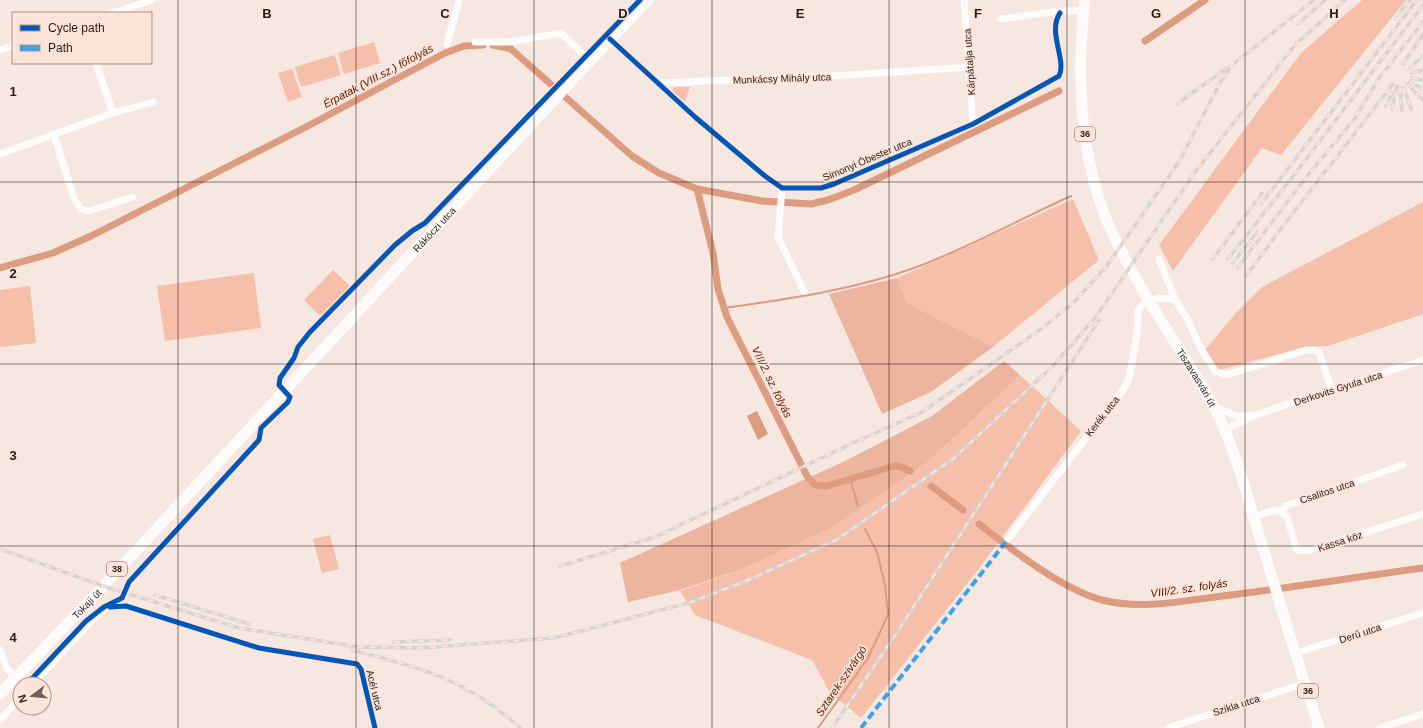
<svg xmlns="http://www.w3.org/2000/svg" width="1423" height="728" viewBox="0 0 1423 728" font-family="Arial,sans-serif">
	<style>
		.green { fill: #f6bfaa }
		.forest { fill: #edb49e }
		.water { fill: #dd9b80 }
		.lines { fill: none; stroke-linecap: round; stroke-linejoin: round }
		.stream { stroke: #dd9b80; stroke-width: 2 }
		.canal { stroke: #dd9b80; stroke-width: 7 }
		.minor { stroke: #fefbfa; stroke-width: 7 }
		.primary { stroke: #fefbfa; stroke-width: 11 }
		.rail-casing { stroke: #d7d3d1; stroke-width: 3.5 }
		.rail { stroke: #fee3d9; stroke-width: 2; stroke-dasharray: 6; stroke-linecap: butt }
		.quiet { stroke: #3ea2ea; stroke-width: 4; stroke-dasharray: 8 4; stroke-linecap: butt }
		.cycleway-casing { stroke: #fee3d9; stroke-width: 8 }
		.cycleway { stroke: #0057b8; stroke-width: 5 }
		.grid { fill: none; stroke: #241b17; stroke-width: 1; stroke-opacity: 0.55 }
		.labels { text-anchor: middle; stroke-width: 3.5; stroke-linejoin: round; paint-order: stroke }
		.shield { fill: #fee3d9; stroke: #655751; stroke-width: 1 }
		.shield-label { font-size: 9px; font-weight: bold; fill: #241b17 }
		.street-label { font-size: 10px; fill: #241b17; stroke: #fee3d9 }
		.water-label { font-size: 11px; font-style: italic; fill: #541c02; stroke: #fee3d9 }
		.grid-label { font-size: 13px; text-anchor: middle; font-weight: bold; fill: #241b17; stroke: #fee3d9; stroke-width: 3.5; stroke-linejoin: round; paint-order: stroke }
	</style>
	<rect width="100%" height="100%" fill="#f6e7e1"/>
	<!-- green -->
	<path class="green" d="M 1362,0 L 1406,0 L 1281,155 L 1262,148 L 1173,271 L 1159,245 L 1301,53 Z
		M 374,42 L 380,63 L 344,74 L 338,53 Z
		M 335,55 L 341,75 L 301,87 L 295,67 Z
		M 292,69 L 302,97 L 288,102 L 278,73 Z
		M 676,87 L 690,87 L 684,104 L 672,90 Z
		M 1073,199 L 1099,260 L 993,347 L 907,303 L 897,278 Z
		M 1423,202 L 1423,314 L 1328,346 L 1306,347 L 1219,370 L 1205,350 L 1236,313 L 1262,287 Z
		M 333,270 L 350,286 L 320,316 L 304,300 Z
		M 254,273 L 261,328 L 165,341 L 157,286 Z
		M 30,286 L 36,343 L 0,347 L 0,290 Z
		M 1020,375 L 1081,431 L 977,571 L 861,718 L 830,693 L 812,660 L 695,615 L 680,591 L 747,567 L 833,527 L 929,461 Z
		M 330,535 L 339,569 L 322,573 L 313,539 Z"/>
	<!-- forest -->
	<path class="forest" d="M 897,278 L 907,303 L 993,347 L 931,392 L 882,414 L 829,294 Z
		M 1004,361 L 1020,375 L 929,461 L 833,527 L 747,567 L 680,590 L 628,602 L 620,563 L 843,462 L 932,416 Z"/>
	<!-- water -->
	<path class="water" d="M 757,411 L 768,434 L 758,440 L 747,416 Z"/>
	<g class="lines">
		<!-- stream -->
		<path class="stream" d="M 724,308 C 788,299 853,290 914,268 C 966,249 1020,219 1071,196
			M 850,479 L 858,506
			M 818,728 L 868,658 L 888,615 L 885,585 L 877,552 L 865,529"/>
		<!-- canal -->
		<path class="canal" d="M 1145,41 L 1205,0
			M 493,45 L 511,49 L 632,156 L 659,173 L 697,189 L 762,201 L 811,204 L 828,200 L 854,190 L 1059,91
			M 697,189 L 713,253 L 718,289 L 727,317 L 807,476 L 815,485 L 827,486 L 894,466 L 899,466 L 910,471
			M 0,268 L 53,253 L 91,236 L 304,128 L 445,53 L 464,46 L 483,45
			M 931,486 L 963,510
			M 979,524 C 1012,550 1062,589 1102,600 C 1142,610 1182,601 1222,596 C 1289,588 1356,577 1423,568"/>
		<!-- minor -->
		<path class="minor" d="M 964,0 L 973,124
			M 112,13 L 152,0
			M 1001,19 C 1028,16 1057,9 1083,11
			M 610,39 L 695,117 L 765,176 L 782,188 L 821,188 L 834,184 L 973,124 L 1059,76 C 1067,60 1047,32 1060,13
			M 475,42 L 509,42 L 561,33 L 590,61
			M 447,44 L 459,0
			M 0,50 L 13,46
			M 658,83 L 848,75 L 970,67
			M 113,113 L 153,102
			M 54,135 L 75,201 L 81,209 L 88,211 L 133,197
			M 0,154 L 113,113 L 96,63
			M 782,188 L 778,237 L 804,291
			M 1159,259 L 1175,299 L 1188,320 L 1200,347 L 1215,371 L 1227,375 L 1306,350 L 1315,350 L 1319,352 L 1332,390
			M 1214,406 L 1237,416 L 1251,416
			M 1224,430 L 1253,416 L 1285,405 L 1423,360
			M 1281,512 L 1287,517 L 1297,550 L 1307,551 L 1423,514
			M 1253,517 L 1275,510 L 1281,512 L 1285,506 L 1403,465
			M 1008,539 L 1123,390 L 1129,379 L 1137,335 L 1138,311 L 1144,303 L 1158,298 L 1175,299
			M 0,650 L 6,667 L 21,684
			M 1296,653 L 1423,613
			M 33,684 L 99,613 L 109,607 L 126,606 L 259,648 L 357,664 L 361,669 L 375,728
			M 0,720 L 20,698
			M 1168,728 L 1305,683
			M 1380,728 L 1423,714"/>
		<!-- primary -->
		<g class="primary">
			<path id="s1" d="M 1085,0 C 1077,70 1079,142 1102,208 C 1115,244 1135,277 1154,309 C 1176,346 1202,380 1220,419 C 1237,457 1248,498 1260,538 C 1279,601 1299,665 1319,728"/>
			<path id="s2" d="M 0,694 L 97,593 L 590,61 L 648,0"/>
		</g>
		<defs>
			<path id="rail" d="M 1397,16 L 1410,0
				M 1298,24 L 1325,0
				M 1403,64 L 1423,34
				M 1410,68 L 1423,56
				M 1412,73 L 1423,70
				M 1412,78 L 1423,80
				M 1410,82 L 1423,89
				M 1407,84 L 1423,100
				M 1400,87 L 1402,111
				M 1404,88 L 1411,109
				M 1177,104 L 1227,68
				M 1386,106 L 1392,93
				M 1392,109 L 1397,86
				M 1261,204 L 1417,0
				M 1213,259 L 1262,193
				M 1228,259 L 1294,175 L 1423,5
				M 1233,263 L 1257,232
				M 1238,267 L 1304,180 L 1355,118 L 1380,77 L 1423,22
				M 1247,275 L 1283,226 L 1393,84
				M 0,549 L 103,586 L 239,628 L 359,647 L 421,648 L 554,638 L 688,603 L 746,581 L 836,540 L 954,458 L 1055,364 L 1095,318 L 1195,172 L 1295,45 L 1345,0
				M 560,566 L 655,537 L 853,443 L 922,412 L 1041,329 L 1073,303 L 1106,267 L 1180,160 L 1220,83 L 1232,65 L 1314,0
				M 155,595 L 249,624
				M 394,642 L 450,640
				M 351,650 C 417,666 469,680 520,728
				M 832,728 L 896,634 L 1099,320"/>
		</defs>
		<!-- rail casing -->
		<use href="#rail" class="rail-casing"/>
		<!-- rail -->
		<use href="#rail" class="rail"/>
		<!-- quiet -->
		<path class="quiet" d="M 861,728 L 1008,539"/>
		<defs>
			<path id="cycleway" d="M 610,39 L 695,117 L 765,176 L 782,188 L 821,188 L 834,184 L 973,124 L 1059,76 C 1067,60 1047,32 1060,13
				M 110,607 L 126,606 L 259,648 L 357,664 L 361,669 L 375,728
				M 27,684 L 86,621 L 104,607 L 122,598 L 129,582 L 259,440 L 261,428 L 288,402 L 290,397 L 279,385 L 280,378 L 294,358 L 298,347 L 310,332 L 395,245 L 412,231 L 425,223 L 640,0"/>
		</defs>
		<!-- cycleway casing -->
		<use href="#cycleway" class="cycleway-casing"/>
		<!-- cycleway -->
		<use href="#cycleway" class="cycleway"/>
	</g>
	<!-- grid -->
	<path class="grid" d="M 178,0 L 178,728M 356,0 L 356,728M 534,0 L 534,728M 712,0 L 712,728M 889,0 L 889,728M 1067,0 L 1067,728M 1245,0 L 1245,728M 0,182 L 1423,182M 0,364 L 1423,364M 0,546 L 1423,546"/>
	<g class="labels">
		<!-- shield labels -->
		<g class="shield">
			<rect x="1075" y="127" width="20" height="14" rx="3"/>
			<rect x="107" y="562" width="20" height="14" rx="3"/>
			<rect x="1298" y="684" width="20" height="14" rx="3"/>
		</g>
		<g class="shield-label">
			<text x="1085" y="137">36</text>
			<text x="117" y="572">38</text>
			<text x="1308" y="694">36</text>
		</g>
		<!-- street labels -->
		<g class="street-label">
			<text transform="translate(969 62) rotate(-94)" y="4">Kárpátalja utca</text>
			<text transform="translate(782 78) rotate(-2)" y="4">Munkácsy Mihály utca</text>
			<text transform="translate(867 159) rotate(-23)" y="4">Simonyi Óbester utca</text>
			<text dy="4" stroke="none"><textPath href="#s2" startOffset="636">Rákóczi utca</textPath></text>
			<text dy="4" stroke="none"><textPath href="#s1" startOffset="405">Tiszavasvári út</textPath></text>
			<text transform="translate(1338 388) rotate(-18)" y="4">Derkovits Gyula utca</text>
			<text transform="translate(1102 416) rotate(-52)" y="4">Kerék utca</text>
			<text transform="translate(1327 491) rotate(-19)" y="4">Csalitos utca</text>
			<text transform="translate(1340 541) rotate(-18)" y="4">Kassa köz</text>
			<text dy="4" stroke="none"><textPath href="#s2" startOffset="125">Tokaji út</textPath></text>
			<text transform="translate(1360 633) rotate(-18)" y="4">Derű utca</text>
			<text transform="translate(375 690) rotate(76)" y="4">Acél utca</text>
			<text transform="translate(1236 705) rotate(-18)" y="4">Szikla utca</text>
		</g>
		<!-- water labels -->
		<g class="water-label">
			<text transform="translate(378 76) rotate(-28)" y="4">Érpatak (VIII.sz.) főfolyás</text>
			<text transform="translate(772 382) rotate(64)" y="4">VIII/2. sz. folyás</text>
			<text transform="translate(1189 588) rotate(-8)" y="4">VIII/2. sz. folyás</text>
			<text transform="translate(841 681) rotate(-56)" y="4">Sztarek-szivárgó</text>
		</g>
	</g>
	<g class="grid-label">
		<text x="267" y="18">B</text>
		<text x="445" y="18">C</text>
		<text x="623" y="18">D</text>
		<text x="800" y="18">E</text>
		<text x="978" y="18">F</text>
		<text x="1156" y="18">G</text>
		<text x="1334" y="18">H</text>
		<text x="13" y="96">1</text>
		<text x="13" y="278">2</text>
		<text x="13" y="460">3</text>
		<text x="13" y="642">4</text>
	</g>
	<!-- legend -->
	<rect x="12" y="12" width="140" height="52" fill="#fee3d9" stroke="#a7938b"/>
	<rect x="20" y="25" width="20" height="6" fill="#0057b8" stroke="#a7938b"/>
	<text x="48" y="32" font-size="12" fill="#241b17">Cycle path</text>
	<rect x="20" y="45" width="20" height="6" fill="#3ea2ea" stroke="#a7938b"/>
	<text x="48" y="52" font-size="12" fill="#241b17">Path</text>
	<!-- north arrow -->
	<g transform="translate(32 696) rotate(254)"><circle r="19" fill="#fee3d9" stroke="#a7938b"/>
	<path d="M0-3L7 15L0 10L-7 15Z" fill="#6e625e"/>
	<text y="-6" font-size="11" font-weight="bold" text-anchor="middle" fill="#241b17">N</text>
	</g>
</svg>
